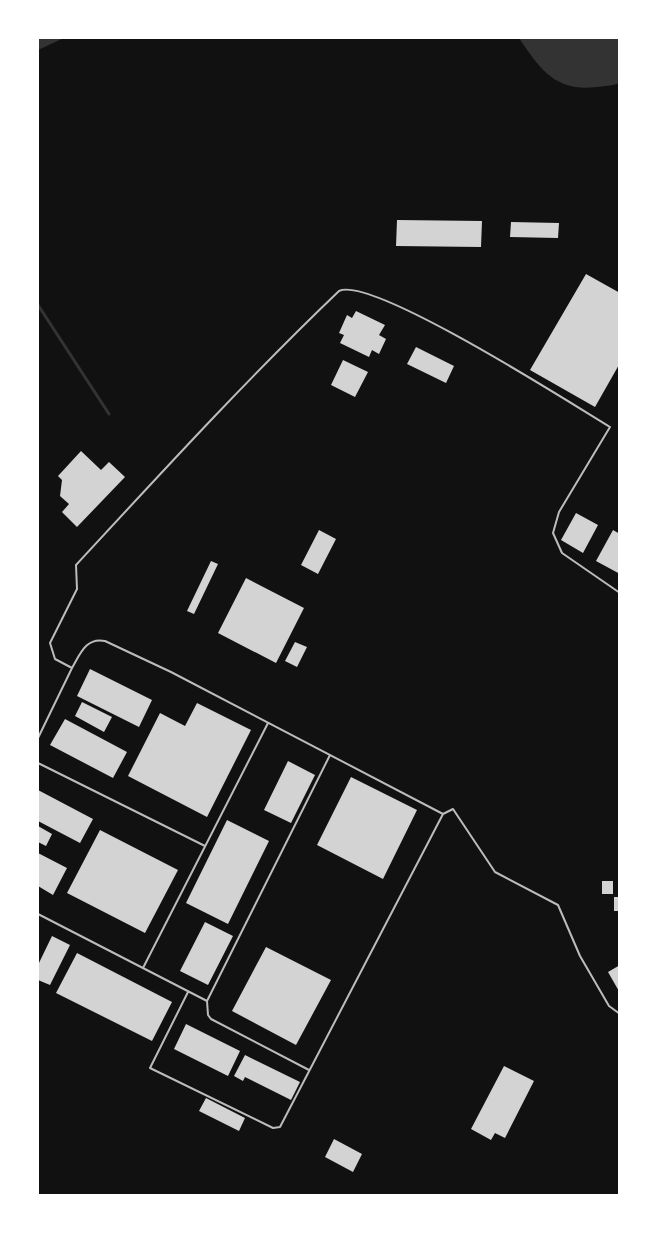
<svg xmlns="http://www.w3.org/2000/svg" width="657" height="1233" viewBox="0 0 657 1233" font-family="Ubuntu,sans-serif">
	<style>
		.water { fill: #333 }
		.lines { fill: none; stroke-linecap: round; stroke-linejoin: round }
		.stream { stroke: #333; stroke-width: 3 }
		.building { fill: #d3d3d3 }
		.service { stroke: #bcbcbc; stroke-width: 2 }
	</style>
	<rect width="100%" height="100%" fill="#111"/>
	<!-- water -->
	<path class="water" d="M 38,38 L 64,38 L 38,50 Z
		M 519,38 L 619,38 L 619,83 C 613,86 604,86 597,87 C 555,92 540,69 519,38 Z"/>
	<g class="lines">
		<!-- stream -->
		<path class="stream" d="M 38,305 L 109,414"/>
	</g>
	<!-- building -->
	<path class="building" d="M 397,220 L 482,221 L 481,247 L 396,246 Z
		M 511,222 L 559,223 L 558,238 L 510,237 Z
		M 586,274 L 620,293 L 620,363 L 595,407 L 530,370 Z
		M 356,311 L 385,325 L 379,335 L 386,339 L 379,354 L 372,350 L 369,357 L 340,343 L 344,335 L 339,333 L 347,315 L 352,318 Z
		M 416,347 L 454,366 L 446,383 L 407,364 Z
		M 343,360 L 368,372 L 355,397 L 331,385 Z
		M 81,451 L 101,470 L 109,462 L 125,477 L 77,527 L 62,512 L 69,504 L 60,496 L 62,480 L 58,476 Z
		M 576,513 L 598,525 L 583,553 L 561,540 Z
		M 319,530 L 336,539 L 318,574 L 301,565 Z
		M 613,530 L 620,534 L 620,574 L 596,561 Z
		M 211,561 L 218,564 L 194,614 L 187,611 Z
		M 246,578 L 304,608 L 276,663 L 218,633 Z
		M 295,642 L 307,647 L 297,667 L 285,661 Z
		M 90,669 L 152,700 L 139,727 L 77,696 Z
		M 82,702 L 112,717 L 104,732 L 75,716 Z
		M 197,703 L 251,730 L 207,817 L 128,776 L 160,713 L 185,726 Z
		M 65,719 L 127,752 L 113,778 L 50,745 Z
		M 288,761 L 315,775 L 291,823 L 264,810 Z
		M 351,777 L 417,810 L 383,879 L 317,845 Z
		M 38,790 L 93,819 L 80,843 L 38,821 Z
		M 227,820 L 269,841 L 228,924 L 186,903 Z
		M 38,826 L 52,834 L 46,846 L 38,842 Z
		M 100,830 L 178,870 L 145,933 L 67,893 Z
		M 38,853 L 67,868 L 53,895 L 38,886 Z
		M 602,881 L 613,881 L 613,894 L 602,894 Z
		M 614,897 L 620,897 L 620,911 L 614,911 Z
		M 205,922 L 233,936 L 208,985 L 180,971 Z
		M 52,936 L 70,945 L 50,985 L 38,980 L 38,965 Z
		M 266,947 L 331,980 L 296,1045 L 232,1011 Z
		M 77,953 L 172,1002 L 152,1041 L 56,993 Z
		M 620,965 L 620,993 L 608,972 Z
		M 186,1024 L 240,1051 L 228,1076 L 174,1049 Z
		M 245,1055 L 300,1082 L 291,1100 L 245,1077 L 243,1081 L 234,1076 Z
		M 504,1066 L 534,1081 L 505,1138 L 495,1133 L 491,1140 L 471,1129 Z
		M 206,1098 L 245,1118 L 239,1131 L 199,1111 Z
		M 334,1139 L 362,1154 L 353,1172 L 325,1157 Z"/>
	<g class="lines">
		<!-- service -->
		<path class="service" d="M 72,668 C 80,654 86,637 105,641 L 171,672 L 443,814 L 453,809 L 495,872 L 558,905 L 580,956 L 609,1006 L 620,1014
			M 38,738 L 72,668 L 55,659 L 50,643 L 77,589 L 76,565 C 162,472 247,379 339,291 C 371,275 572,404 610,427 L 559,512 L 553,533 L 562,553 L 620,593
			M 38,763 L 205,846
			M 38,914 L 207,1001 L 330,755
			M 143,968 L 268,723
			M 188,992 L 150,1068 L 273,1128 L 280,1127 L 443,814
			M 207,1001 L 208,1015 L 211,1019 L 309,1070"/>
	</g>
	<!-- border -->
	<rect width="657" height="1233" fill="none" stroke="#ffffff" stroke-width="78"/>
</svg>
